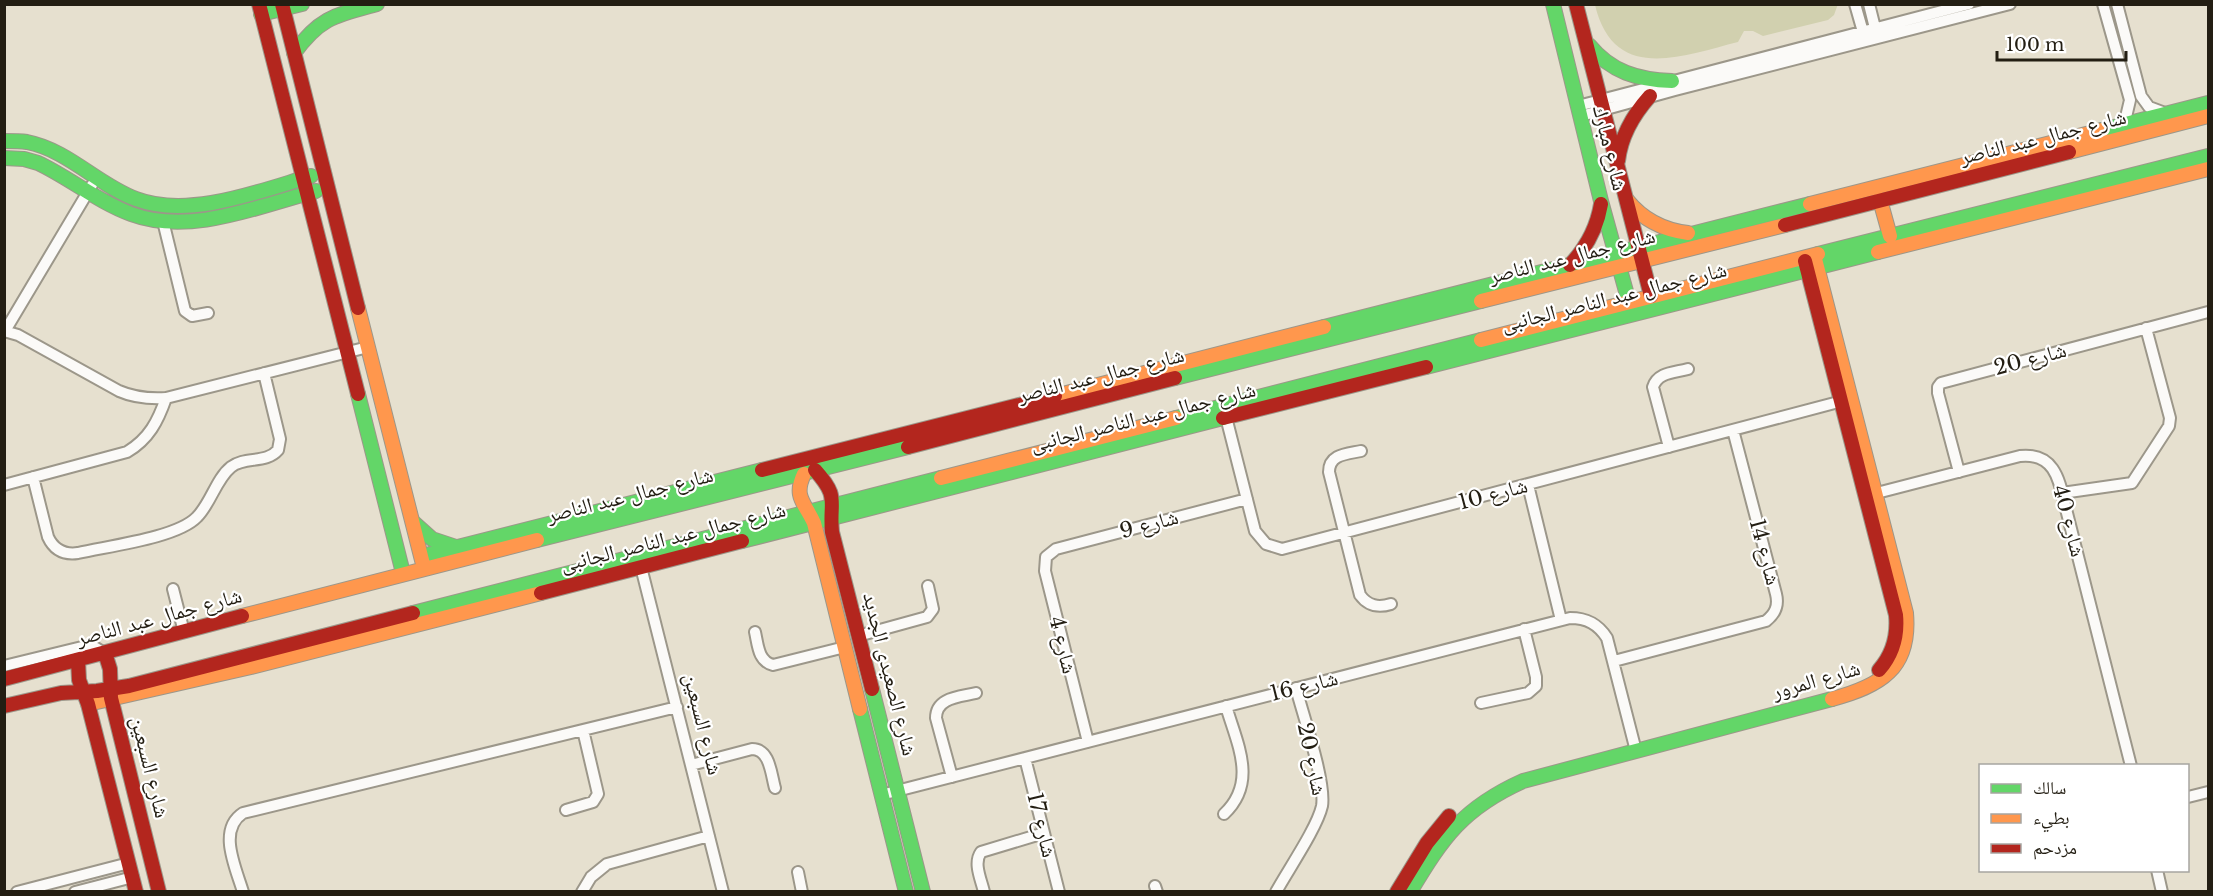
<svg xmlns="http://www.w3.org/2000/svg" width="2213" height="896" viewBox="0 0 2213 896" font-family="'Libre Baskerville','Noto Naskh Arabic',serif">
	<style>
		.green { fill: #d1d0af }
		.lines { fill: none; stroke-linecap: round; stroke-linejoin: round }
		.street-casing { stroke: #9c978a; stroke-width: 14 }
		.fast-casing { stroke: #9c978a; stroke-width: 16 }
		.slow-casing { stroke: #9c978a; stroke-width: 16 }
		.jam-casing { stroke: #9c978a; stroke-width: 16 }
		.street { stroke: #fbfaf8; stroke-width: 10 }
		.fast { stroke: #63d668; stroke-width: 14 }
		.slow { stroke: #ff974d; stroke-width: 14 }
		.jam { stroke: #b3261e; stroke-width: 14 }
		.labels { text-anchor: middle; stroke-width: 4.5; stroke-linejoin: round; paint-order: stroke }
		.street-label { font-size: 21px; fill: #231e13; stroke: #fff }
	</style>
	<rect width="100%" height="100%" fill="#e6e0cf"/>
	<!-- green -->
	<path class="green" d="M 1838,4 L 1834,15 L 1828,20 L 1763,36 L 1753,31 L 1744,31 L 1738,42 C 1682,56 1614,84 1595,5 Z"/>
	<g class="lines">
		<defs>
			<path id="street" d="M 1855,4 L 1865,39
				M 1869,4 L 1877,36
				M 2103,4 L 2130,100 L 2126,117 L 2118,126
				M 2117,4 L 2141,96 L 2149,107 L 2165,113
				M 1578,106 L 1969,4
				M 1581,116 L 1675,90 L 2010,4
				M 163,221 L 185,311 L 192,316 L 208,313
				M 4,331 L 18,335 L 119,391 C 135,398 149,399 166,398 L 368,347
				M 5,331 L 92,185
				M 1226,417 L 1255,531 L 1266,544 L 1282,549 L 1846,400
				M 1669,447 L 1653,387 C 1658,372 1674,373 1688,369
				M 1361,451 C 1347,454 1329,454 1329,472 L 1360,595 C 1368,606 1378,608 1391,604
				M 1959,472 L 1938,393 L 1938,387 L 1941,383 L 2208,312
				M 33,477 L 48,537 C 54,550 64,555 78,553 C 108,546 177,538 197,517 C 211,503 216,479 231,467 C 245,456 266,464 278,450 L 280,439 L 264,373
				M 4,485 L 127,452 C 149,439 158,421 166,398
				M 1528,485 L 1561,620
				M 2062,493 L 2132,483 L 2169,426 L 2170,418 L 2146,328
				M 1869,495 L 2020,456 C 2058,452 2060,486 2067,513 L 2131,766
				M 641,567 L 723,892
				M 173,589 L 184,632
				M 755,632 C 758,645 758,661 773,665 L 845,647
				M 858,636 L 927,617 L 933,609 L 928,586
				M 1614,661 L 1766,621 C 1775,614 1779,606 1776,594 L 1733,430
				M 4,666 L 86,646 L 96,648 L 104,653
				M 1481,703 L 1528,693 L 1536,686 L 1536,677 L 1524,629
				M 1088,742 L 1045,571 L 1046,557 L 1056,549 L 1247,499
				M 1025,758 L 1059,892
				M 691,765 L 752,749 C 770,749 771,774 775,788
				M 952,777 L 936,718 C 936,697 960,697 976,693
				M 881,795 L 1570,618 C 1587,618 1598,624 1607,638 L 1636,751
				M 2188,797 L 2208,792
				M 566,810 L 593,802 L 598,794 L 583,730
				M 1224,814 C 1258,782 1237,744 1226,706
				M 2157,870 L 2162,892
				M 798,872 L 802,892
				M 1155,886 L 1157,892
				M 17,892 L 129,863
				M 75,892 L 133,877
				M 243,892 C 236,868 217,830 243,813 L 677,707
				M 582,892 L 591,877 L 607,864 L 709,836
				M 984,892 C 981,879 973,863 981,852 L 1044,833
				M 1276,892 C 1288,870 1317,828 1322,806 C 1326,782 1303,715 1296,688"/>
			<path id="fast" d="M 1553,4 L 1601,201 L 1632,313
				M 261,14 L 302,4
				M 1589,45 C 1611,72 1638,80 1672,81
				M 294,53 C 320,17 336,15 377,4
				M 2102,130 L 2208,103
				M 4,141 C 11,141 20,141 27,142 C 68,150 98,185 136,199 C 189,219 260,191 311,176
				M 4,158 L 24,159 L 38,163 C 70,178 98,202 131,214 C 190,236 259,206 316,191
				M 1818,254 L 2208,156
				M 1324,327 L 1810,204
				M 1426,367 L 1878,252
				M 1175,378 L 1481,301
				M 358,394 L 403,573
				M 1176,418 L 1481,340
				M 413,522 L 432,539 L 456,547
				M 537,540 L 908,447
				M 742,541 L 1223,418
				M 426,567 L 425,560 L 430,554 L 762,470
				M 413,613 L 941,478
				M 872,689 L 923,892
				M 860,709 L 906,892
				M 1410,892 C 1443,837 1463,808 1523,781 L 1832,699"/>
			<path id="slow" d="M 2069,152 L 2208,116
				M 1627,200 C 1643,220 1663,230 1688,233
				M 1880,200 L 1890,236
				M 1810,204 L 2102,130
				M 1878,252 L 2208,169
				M 1815,259 L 1906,613 C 1911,669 1880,686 1832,699
				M 1481,301 L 1785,225
				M 358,308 L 424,568
				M 1481,340 L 1818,254
				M 1055,396 L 1324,327
				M 804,474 C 793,497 805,503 814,523 L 860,709
				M 941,478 L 1176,418
				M 242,616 L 537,540
				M 88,704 L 251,667 L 541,593"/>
			<path id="jam" d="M 259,4 L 358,394
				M 282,4 L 358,308
				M 1576,4 L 1651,296
				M 1618,161 C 1621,135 1633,115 1650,96
				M 1785,225 L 2069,152
				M 1805,261 L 1896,615 C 1898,636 1893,654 1879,670
				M 1570,265 C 1587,247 1597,228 1601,204
				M 1223,418 L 1426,367
				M 908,447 L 1175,378
				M 762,470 L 1055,396
				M 815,470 C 840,498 829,500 832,532 L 872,689
				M 541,593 L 742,541
				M 105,653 L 110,669 L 111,698 L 159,892
				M 78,660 L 79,680 L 88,704 L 136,892
				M 4,679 L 242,616
				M 4,706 L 61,693 L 97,691 L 129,686 L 413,613
				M 1397,892 L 1427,843 L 1449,816"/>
		</defs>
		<!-- street casing -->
		<use href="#street" class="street-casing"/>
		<!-- fast casing -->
		<use href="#fast" class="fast-casing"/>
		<!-- slow casing -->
		<use href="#slow" class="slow-casing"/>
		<!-- jam casing -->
		<use href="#jam" class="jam-casing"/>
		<!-- street -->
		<use href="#street" class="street"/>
		<!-- fast -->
		<use href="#fast" class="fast"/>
		<!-- slow -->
		<use href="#slow" class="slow"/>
		<!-- jam -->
		<use href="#jam" class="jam"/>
	</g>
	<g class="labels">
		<!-- street labels -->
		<g class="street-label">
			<text transform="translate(2043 137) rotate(-14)" y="7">شارع جمال عبد الناصر</text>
			<text transform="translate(1610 148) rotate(76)" y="7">شارع مبارك</text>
			<text transform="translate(1572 256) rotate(-14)" y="7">شارع جمال عبد الناصر</text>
			<text transform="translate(1614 297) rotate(-14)" y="7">شارع جمال عبد الناصر الجانبى</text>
			<text transform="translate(2030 359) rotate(-15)" y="7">شارع 20</text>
			<text transform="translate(1101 375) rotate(-14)" y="7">شارع جمال عبد الناصر</text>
			<text transform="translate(1143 417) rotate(-14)" y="7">شارع جمال عبد الناصر الجانبى</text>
			<text transform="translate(1493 494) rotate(-15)" y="7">شارع 10</text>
			<text transform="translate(630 495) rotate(-14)" y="7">شارع جمال عبد الناصر</text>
			<text transform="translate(2069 521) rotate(75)" y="7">شارع 40</text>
			<text transform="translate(1149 524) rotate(-15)" y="7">شارع 9</text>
			<text transform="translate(673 537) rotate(-14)" y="7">شارع جمال عبد الناصر الجانبى</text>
			<text transform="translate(1765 552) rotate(75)" y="7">شارع 14</text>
			<text transform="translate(159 617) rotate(-15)" y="7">شارع جمال عبد الناصر</text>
			<text transform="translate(1063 645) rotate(76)" y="7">شارع 4</text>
			<text transform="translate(890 674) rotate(76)" y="7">شارع الصعيدى الجديد</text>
			<text transform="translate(1816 680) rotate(-16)" y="7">شارع المرور</text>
			<text transform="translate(1304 686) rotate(-14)" y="7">شارع 16</text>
			<text transform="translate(703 724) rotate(76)" y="7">شارع السبعين</text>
			<text transform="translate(1312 759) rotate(78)" y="7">شارع 20</text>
			<text transform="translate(150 767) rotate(76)" y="7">شارع السبعين</text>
			<text transform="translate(1042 825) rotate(76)" y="7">شارع 17</text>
		</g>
	</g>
	<!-- border -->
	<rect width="2213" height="896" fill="none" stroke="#231e13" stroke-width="12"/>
	<!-- legend -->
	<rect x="1979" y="764" width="210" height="108" fill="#ffffff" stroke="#a7a5a1" stroke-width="1.5"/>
	<rect x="1991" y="784" width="30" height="9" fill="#63d668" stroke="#a7a5a1" stroke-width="1.5"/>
	<text x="2033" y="794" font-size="18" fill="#231e13">سالك</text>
	<rect x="1991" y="814" width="30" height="9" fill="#ff974d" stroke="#a7a5a1" stroke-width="1.5"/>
	<text x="2033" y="824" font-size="18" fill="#231e13">بطيء</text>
	<rect x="1991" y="844" width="30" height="9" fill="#b3261e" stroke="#a7a5a1" stroke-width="1.5"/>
	<text x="2033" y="854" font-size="18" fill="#231e13">مزدحم</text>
	<!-- scale -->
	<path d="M1997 51v9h129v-9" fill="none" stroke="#231e13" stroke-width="3"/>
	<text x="2006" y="51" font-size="18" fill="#231e13" stroke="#ffffff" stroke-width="4.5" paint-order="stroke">100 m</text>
</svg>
